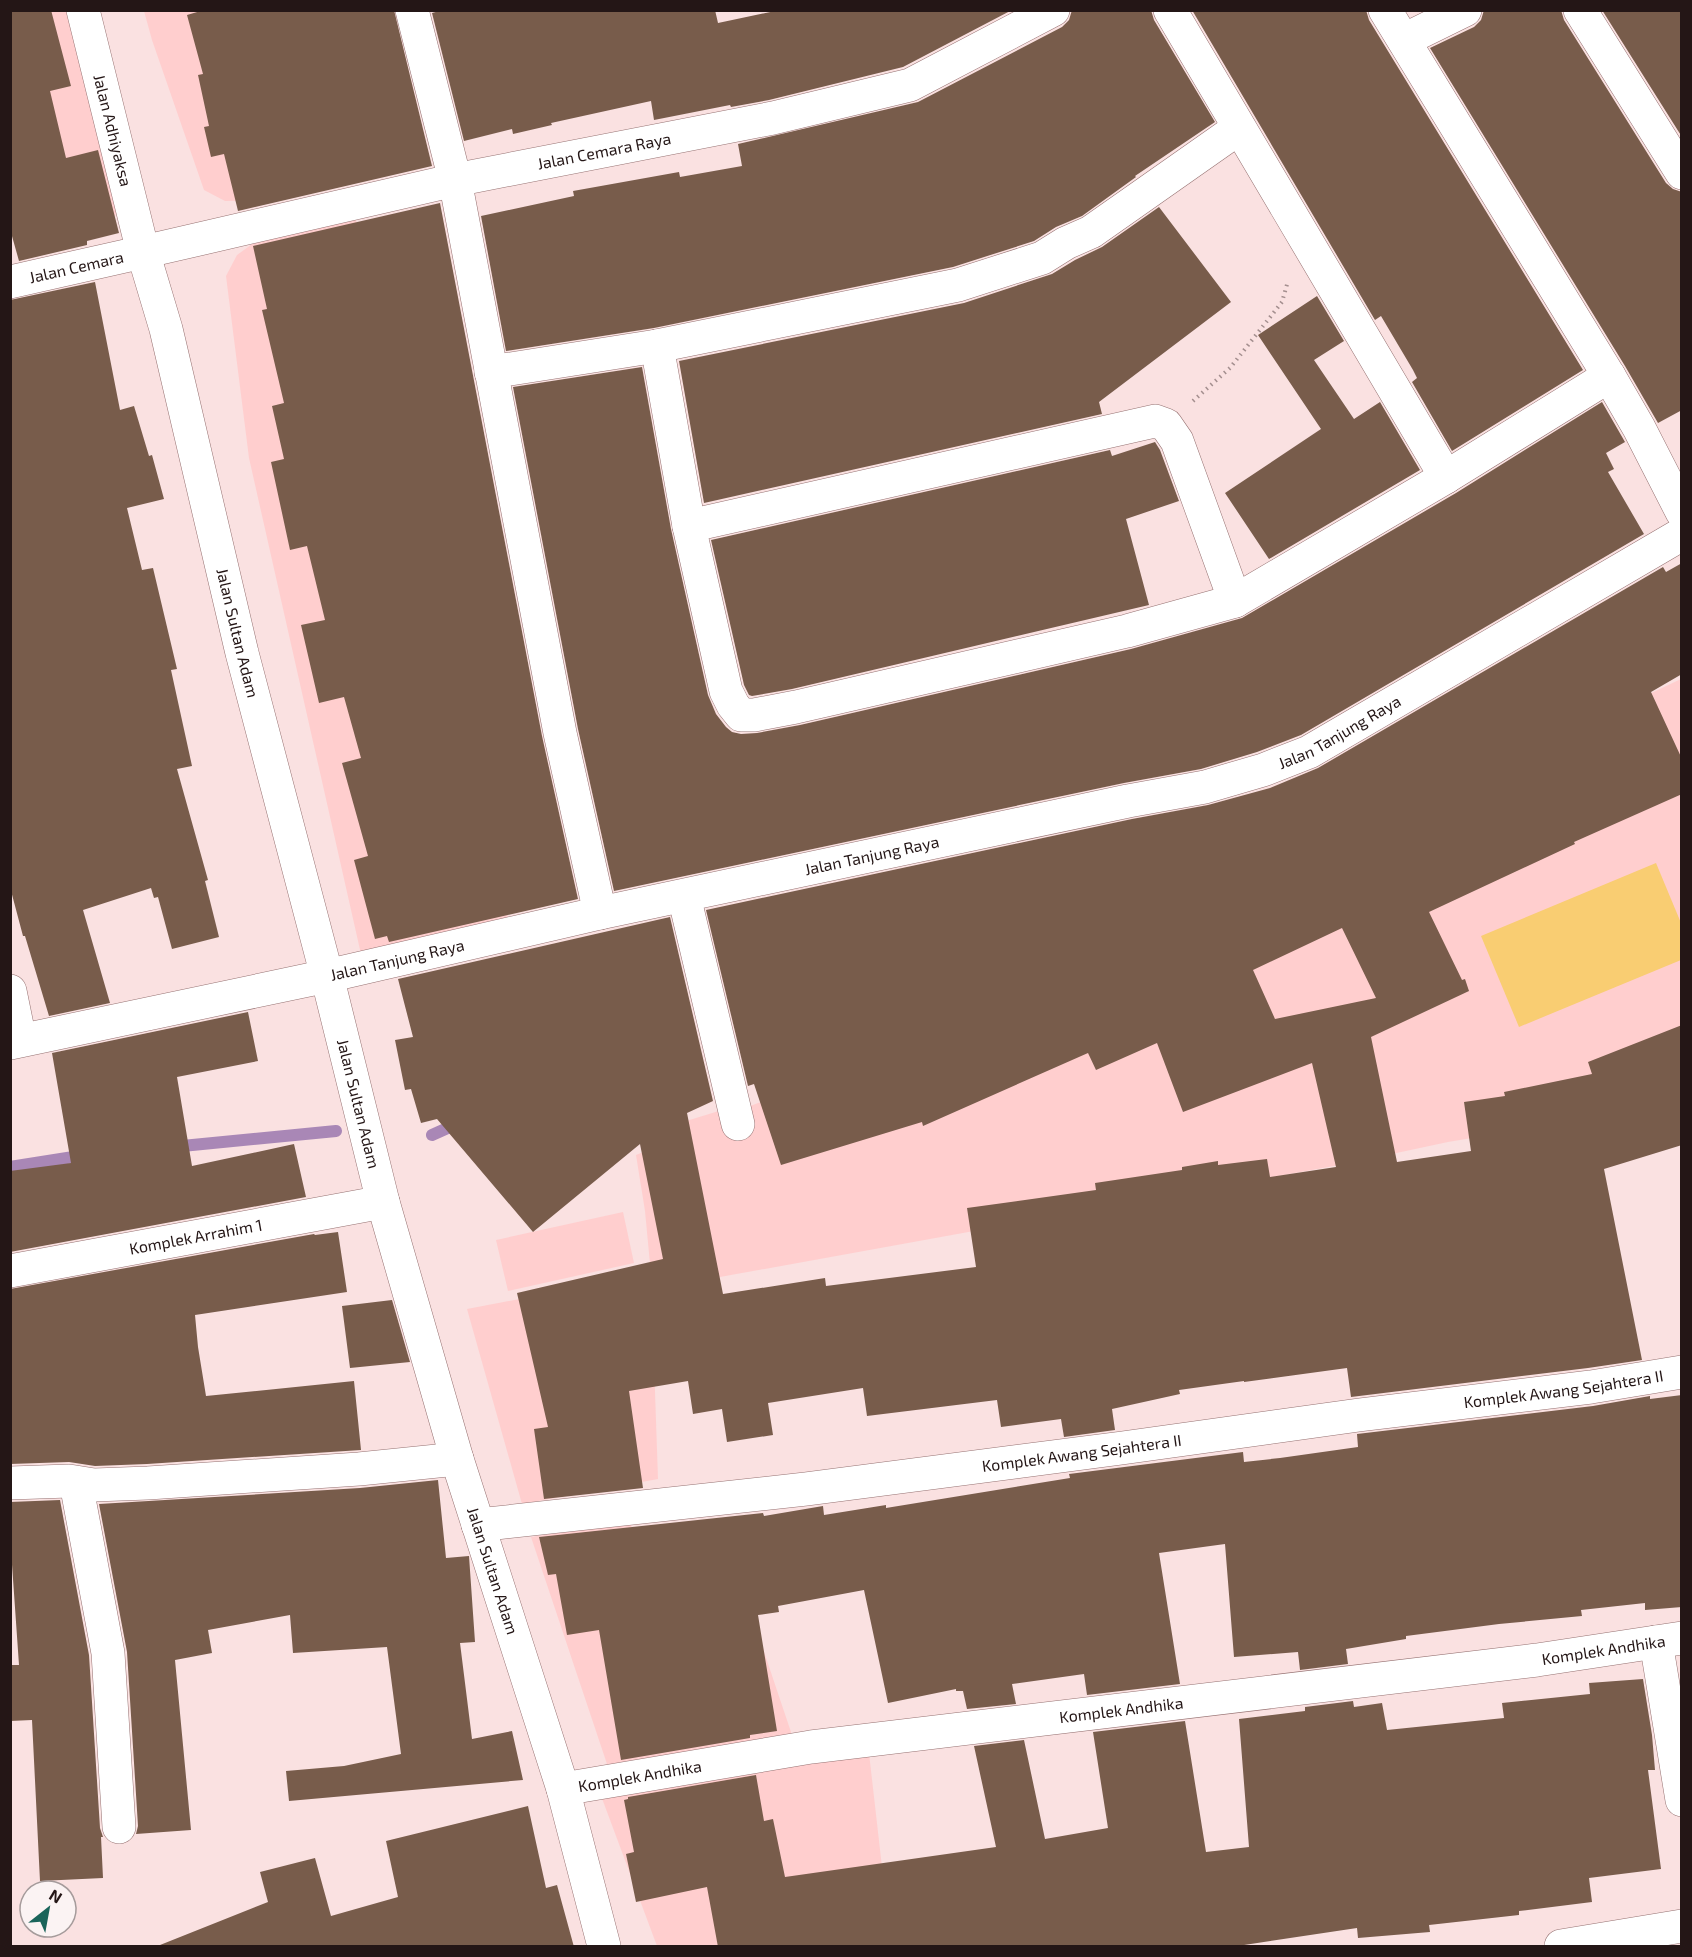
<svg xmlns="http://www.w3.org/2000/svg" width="1692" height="1957" viewBox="0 0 1692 1957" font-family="'Exo 2',sans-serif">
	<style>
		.built { fill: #ffcece }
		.green { fill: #f9cd72 }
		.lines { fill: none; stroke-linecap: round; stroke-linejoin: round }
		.stream { stroke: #a987b6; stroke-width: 12 }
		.building { fill: #785c4b; fill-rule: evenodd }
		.minor-casing { stroke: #967272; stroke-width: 34 }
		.tertiary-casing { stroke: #967272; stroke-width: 34 }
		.primary-casing { stroke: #967272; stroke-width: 34 }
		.path { stroke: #a48f8f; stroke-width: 4; stroke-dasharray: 1.5 4.5; stroke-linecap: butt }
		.minor { stroke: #fff; stroke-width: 33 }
		.tertiary { stroke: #fff; stroke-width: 33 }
		.primary { stroke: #fff; stroke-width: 33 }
		.labels { text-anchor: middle; stroke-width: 6; stroke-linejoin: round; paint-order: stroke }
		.street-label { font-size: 16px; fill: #241616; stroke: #fbf3f3 }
	</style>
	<rect width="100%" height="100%" fill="#fae1e1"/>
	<!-- built -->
	<path class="built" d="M 10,11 L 77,11 L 120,206 L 112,221 L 15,246 Z
		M 144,11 L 315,11 L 276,200 L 225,201 L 204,190 L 152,40 Z
		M 356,220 L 380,325 L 509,922 L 361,954 L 249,458 L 226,276 L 237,255 L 266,234 Z
		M 1681,679 L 1681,1094 L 1603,1116 L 1448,1142 L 1345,1164 L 659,1288 L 651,1275 L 658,1479 L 522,1504 L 467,1309 L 651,1274 L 645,1211 L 636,1155 L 646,1151 L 683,1122 L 722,1110 L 753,1105 L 922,1038 Z
		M 623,1212 L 634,1263 L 508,1291 L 496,1240 Z
		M 630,1522 L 664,1632 L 755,1625 L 794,1741 L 609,1770 L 531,1537 Z
		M 869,1753 L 891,1946 L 657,1946 L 600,1793 Z"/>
	<!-- green -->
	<path class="green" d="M 1656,863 L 1681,923 L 1681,960 L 1519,1027 L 1481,936 Z"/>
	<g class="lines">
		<!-- stream -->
		<path class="stream" d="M 432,1135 L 461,1122
			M 172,1147 L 336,1131
			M 10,1167 L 86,1155"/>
	</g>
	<!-- building -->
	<path class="building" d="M 10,10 L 51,10 L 71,86 L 50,91 L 66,158 L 98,150 L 119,233 L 87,241 L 87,245 L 19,261 L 10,229 Z
		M 204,10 L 394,10 L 432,166 L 238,211 L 224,154 L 211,157 L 204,127 L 209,126 L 198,75 L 203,74 L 187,15 Z
		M 443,10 L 715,10 L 718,23 L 780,10 L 1012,10 L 903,67 L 769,100 L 731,107 L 730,105 L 654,120 L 651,101 L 551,123 L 552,125 L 513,134 L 512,129 L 464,141 L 432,13 Z
		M 1072,10 L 1151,10 L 1154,20 L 1215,122 L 1135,176 L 1136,177 L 1082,216 L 1056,227 L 1034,241 L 953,267 L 654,328 L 506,351 L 481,216 L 574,196 L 573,191 L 679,172 L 680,177 L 742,166 L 738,144 L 918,102 L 1062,27 L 1069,20 Z
		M 1192,10 L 1366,10 L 1369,20 L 1583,370 L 1452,451 L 1412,382 L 1417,378 L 1413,370 L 1381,316 L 1375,320 Z
		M 1484,10 L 1561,10 L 1564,20 L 1666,183 L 1673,189 L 1682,192 L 1682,410 L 1658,423 L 1625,366 L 1430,48 L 1474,27 L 1481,20 Z
		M 1602,10 L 1682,10 L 1682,137 Z
		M 440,203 L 542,736 L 578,899 L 389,942 L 387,936 L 375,939 L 354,860 L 368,856 L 342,763 L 361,758 L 344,697 L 319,703 L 301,625 L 325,620 L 307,546 L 290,550 L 271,462 L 284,459 L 272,406 L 284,403 L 262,310 L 267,309 L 253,246 Z
		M 1159,207 L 1231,302 L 1099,402 L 1102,414 L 704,503 L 679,361 L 964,303 L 1052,274 L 1075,260 L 1102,247 Z
		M 95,282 L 120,410 L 134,406 L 149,456 L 152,455 L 164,499 L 127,508 L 142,570 L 153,568 L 177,669 L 171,670 L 192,766 L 177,769 L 208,880 L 205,881 L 219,937 L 172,949 L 158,897 L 154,898 L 151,888 L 83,910 L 110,1003 L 49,1016 L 25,936 L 23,936 L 10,887 L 10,300 Z
		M 1317,296 L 1344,341 L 1314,360 L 1354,419 L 1380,402 L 1420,470 L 1269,559 L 1225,493 L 1321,429 L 1258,335 Z
		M 642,367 L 671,529 L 708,695 L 716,714 L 726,727 L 732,732 L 741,734 L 757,733 L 800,725 L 1131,649 L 1242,618 L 1456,493 L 1602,402 L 1625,442 L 1606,453 L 1614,469 L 1608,472 L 1644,534 L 1301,735 L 1257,752 L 1201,769 L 1124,783 L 614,891 L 578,729 L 513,387 Z
		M 1155,442 L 1160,450 L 1179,501 L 1126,519 L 1149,605 L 792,689 L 752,696 L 749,695 L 744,685 L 711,540 L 1110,450 L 1112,456 Z
		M 1682,563 L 1682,674 L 1651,692 L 1682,759 L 1682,794 L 1574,842 L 1575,844 L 1429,912 L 1462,980 L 1465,979 L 1469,991 L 1371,1037 L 1397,1162 L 1471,1151 L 1464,1102 L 1505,1096 L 1504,1092 L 1592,1074 L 1588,1062 L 1682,1025 L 1682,1145 L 1604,1169 L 1642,1360 L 1588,1368 L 1351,1397 L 1347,1368 L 1244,1382 L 1244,1381 L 1179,1390 L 1180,1394 L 1112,1409 L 1115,1430 L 1064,1437 L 1061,1419 L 1001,1427 L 997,1400 L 867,1416 L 863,1388 L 768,1403 L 773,1435 L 727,1442 L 722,1409 L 693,1414 L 688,1381 L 629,1391 L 643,1488 L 544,1499 L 534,1429 L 548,1427 L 517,1293 L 663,1259 L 640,1144 L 533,1232 L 437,1119 L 421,1123 L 411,1089 L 405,1090 L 395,1040 L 413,1037 L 398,979 L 670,917 L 713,1101 L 687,1113 L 723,1294 L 825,1278 L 826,1286 L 976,1267 L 967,1208 L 1096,1190 L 1095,1183 L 1182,1170 L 1182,1167 L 1218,1161 L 1218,1165 L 1267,1159 L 1270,1177 L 1336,1167 L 1312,1063 L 1183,1112 L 1157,1043 L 1096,1070 L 1088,1053 L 923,1126 L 922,1122 L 781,1165 L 754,1084 L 748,1086 L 706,910 L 1132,819 L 1208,805 L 1270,788 L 1318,768 L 1663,567 L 1666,572 ZM 1342,928 L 1376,998 L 1275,1019 L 1253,970 Z
		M 248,1012 L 258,1061 L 177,1077 L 192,1166 L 294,1144 L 306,1197 L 10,1252 L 10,1171 L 71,1163 L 52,1053 Z
		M 338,1232 L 347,1292 L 195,1315 L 198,1347 L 206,1396 L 354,1381 L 361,1450 L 147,1464 L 95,1466 L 69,1462 L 10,1464 L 10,1289 L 314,1234 L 315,1235 Z
		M 392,1300 L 410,1362 L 350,1368 L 342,1306 Z
		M 1682,1395 L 1682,1607 L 1645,1610 L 1645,1603 L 1581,1610 L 1582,1616 L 1499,1624 L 1406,1636 L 1406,1639 L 1346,1649 L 1348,1664 L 1300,1670 L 1298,1652 L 1234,1657 L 1225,1544 L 1159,1553 L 1180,1684 L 1087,1695 L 1084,1674 L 1012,1684 L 1016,1704 L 967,1709 L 963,1691 L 956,1691 L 956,1689 L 888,1703 L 864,1590 L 778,1606 L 779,1612 L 758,1615 L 777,1731 L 750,1735 L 750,1738 L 621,1760 L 599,1630 L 567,1635 L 556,1574 L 548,1575 L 539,1537 L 763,1513 L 764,1516 L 823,1506 L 824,1515 L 886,1505 L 886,1508 L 1070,1478 L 1069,1474 L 1243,1452 L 1244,1462 L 1280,1458 L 1358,1447 L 1357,1434 L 1593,1406 L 1650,1396 L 1650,1399 Z
		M 438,1480 L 446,1558 L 469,1556 L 475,1642 L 460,1643 L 472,1739 L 512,1731 L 523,1780 L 289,1801 L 286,1771 L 344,1766 L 401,1754 L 387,1647 L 293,1653 L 290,1615 L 208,1630 L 212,1653 L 175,1660 L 191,1830 L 136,1834 L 138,1826 L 127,1652 L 99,1504 L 360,1488 Z
		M 60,1500 L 89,1655 L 100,1828 L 103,1837 L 101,1837 L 103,1878 L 40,1881 L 32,1720 L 10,1721 L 10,1665 L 19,1665 L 10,1536 L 10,1502 Z
		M 1643,1679 L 1652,1735 L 1655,1770 L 1648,1770 L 1661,1869 L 1589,1878 L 1592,1902 L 1519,1911 L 1519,1915 L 1429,1925 L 1430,1932 L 1358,1938 L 1357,1928 L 1231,1947 L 718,1947 L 707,1887 L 636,1902 L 626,1854 L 634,1852 L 624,1800 L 628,1799 L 628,1797 L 756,1775 L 764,1821 L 773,1819 L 785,1877 L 996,1847 L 974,1746 L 1024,1740 L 1045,1839 L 1108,1828 L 1093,1732 L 1185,1721 L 1206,1852 L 1249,1847 L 1239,1719 L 1305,1711 L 1305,1707 L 1353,1701 L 1354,1707 L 1382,1703 L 1387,1730 L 1504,1718 L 1502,1703 L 1590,1694 L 1589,1683 Z
		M 528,1806 L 546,1888 L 557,1885 L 574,1947 L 161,1947 L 160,1945 L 268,1902 L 260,1872 L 315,1858 L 331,1916 L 398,1897 L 386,1841 Z"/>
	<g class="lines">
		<defs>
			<g id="minor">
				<path d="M 412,10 L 455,180 L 560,733 L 600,913"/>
				<path d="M 1170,10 L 1446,477"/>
				<path d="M 1385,10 L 1609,376 L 1639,428 L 1682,512"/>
				<path d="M 1580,10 L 1682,173"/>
				<path d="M 1404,40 L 1465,10"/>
				<path d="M 657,346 L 689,526 L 726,691 L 733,705 L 741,715 L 754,715 L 796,707 L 1127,631 L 1235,601 L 1446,477 L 1609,376"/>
				<path d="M 491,372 L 657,346 L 958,285 L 1042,258 L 1066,243 L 1091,232 L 1239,128"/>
				<path d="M 689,526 L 1155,421 L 1166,425 L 1177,441 L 1235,601"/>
				<path d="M 684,896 L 738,1124"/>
				<path d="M 10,991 L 20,1040"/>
				<path id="s1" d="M 10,1043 L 327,976 L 600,913 L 1128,801 L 1205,787 L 1263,770 L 1309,752 L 1682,534"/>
				<path id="s2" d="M 10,1271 L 383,1202"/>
				<path d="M 10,1483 L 69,1481 L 94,1485 L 148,1483 L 359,1469 L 457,1459"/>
				<path d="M 76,1483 L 108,1653 L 119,1827"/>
				<path id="s3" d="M 478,1525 L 806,1489 L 1122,1448 L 1359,1415 L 1591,1387 L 1682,1372"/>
				<path d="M 1656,1642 L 1682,1800"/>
				<path id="s4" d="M 563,1789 L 811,1747 L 1537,1660 L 1682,1638"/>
			</g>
			<g id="tertiary">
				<path id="s5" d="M 10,282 L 143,252"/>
				<path d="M 1561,1946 L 1682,1926"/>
			</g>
			<g id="primary">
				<path id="s6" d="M 83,10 L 143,252 L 166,329 L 242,653 L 327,976 L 383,1202 L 457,1459 L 563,1789 L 604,1946"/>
				<path id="s7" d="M 143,252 L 455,180 L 773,118 L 910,85 L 1053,10"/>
			</g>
		</defs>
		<!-- minor casing -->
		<use href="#minor" class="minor-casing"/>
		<!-- tertiary casing -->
		<use href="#tertiary" class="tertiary-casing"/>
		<!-- primary casing -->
		<use href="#primary" class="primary-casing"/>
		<!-- path -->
		<path class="path" d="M 1193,401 L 1230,368 L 1282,302 L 1288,281"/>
		<!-- minor -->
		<use href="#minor" class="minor"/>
		<!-- tertiary -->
		<use href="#tertiary" class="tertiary"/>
		<!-- primary -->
		<use href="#primary" class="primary"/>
	</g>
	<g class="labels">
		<!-- street labels -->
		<g class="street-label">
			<text dy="6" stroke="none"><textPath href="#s6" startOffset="124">Jalan Adhiyaksa</textPath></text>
			<text dy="6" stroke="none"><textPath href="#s7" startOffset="472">Jalan Cemara Raya</textPath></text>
			<text dy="6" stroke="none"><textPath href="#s5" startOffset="68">Jalan Cemara</textPath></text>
			<text dy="6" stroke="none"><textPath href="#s6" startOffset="642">Jalan Sultan Adam</textPath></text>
			<text dy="6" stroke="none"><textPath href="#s1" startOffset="1368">Jalan Tanjung Raya</textPath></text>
			<text dy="6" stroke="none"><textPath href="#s1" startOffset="882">Jalan Tanjung Raya</textPath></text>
			<text dy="6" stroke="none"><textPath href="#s1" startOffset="396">Jalan Tanjung Raya</textPath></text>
			<text dy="6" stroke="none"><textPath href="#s6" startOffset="1128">Jalan Sultan Adam</textPath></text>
			<text dy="6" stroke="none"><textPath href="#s2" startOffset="189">Komplek Arrahim 1</textPath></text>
			<text dy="6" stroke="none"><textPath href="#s3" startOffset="1094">Komplek Awang Sejahtera II</textPath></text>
			<text dy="6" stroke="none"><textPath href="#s3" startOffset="608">Komplek Awang Sejahtera II</textPath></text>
			<text dy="6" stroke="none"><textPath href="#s6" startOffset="1614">Jalan Sultan Adam</textPath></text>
			<text dy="6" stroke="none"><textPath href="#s4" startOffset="1050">Komplek Andhika</textPath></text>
			<text dy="6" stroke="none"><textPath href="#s4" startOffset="564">Komplek Andhika</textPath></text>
			<text dy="6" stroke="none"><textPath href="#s4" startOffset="78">Komplek Andhika</textPath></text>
		</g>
	</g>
	<!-- border -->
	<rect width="1692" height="1957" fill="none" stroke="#241616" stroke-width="24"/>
	<!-- north arrow -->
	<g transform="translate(48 1909) rotate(31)"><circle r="28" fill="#fbf3f3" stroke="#a59b9b" stroke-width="1.5"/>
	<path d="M0-4.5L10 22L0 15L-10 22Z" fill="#1a645a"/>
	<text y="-9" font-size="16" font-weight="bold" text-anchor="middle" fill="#241616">N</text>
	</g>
</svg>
